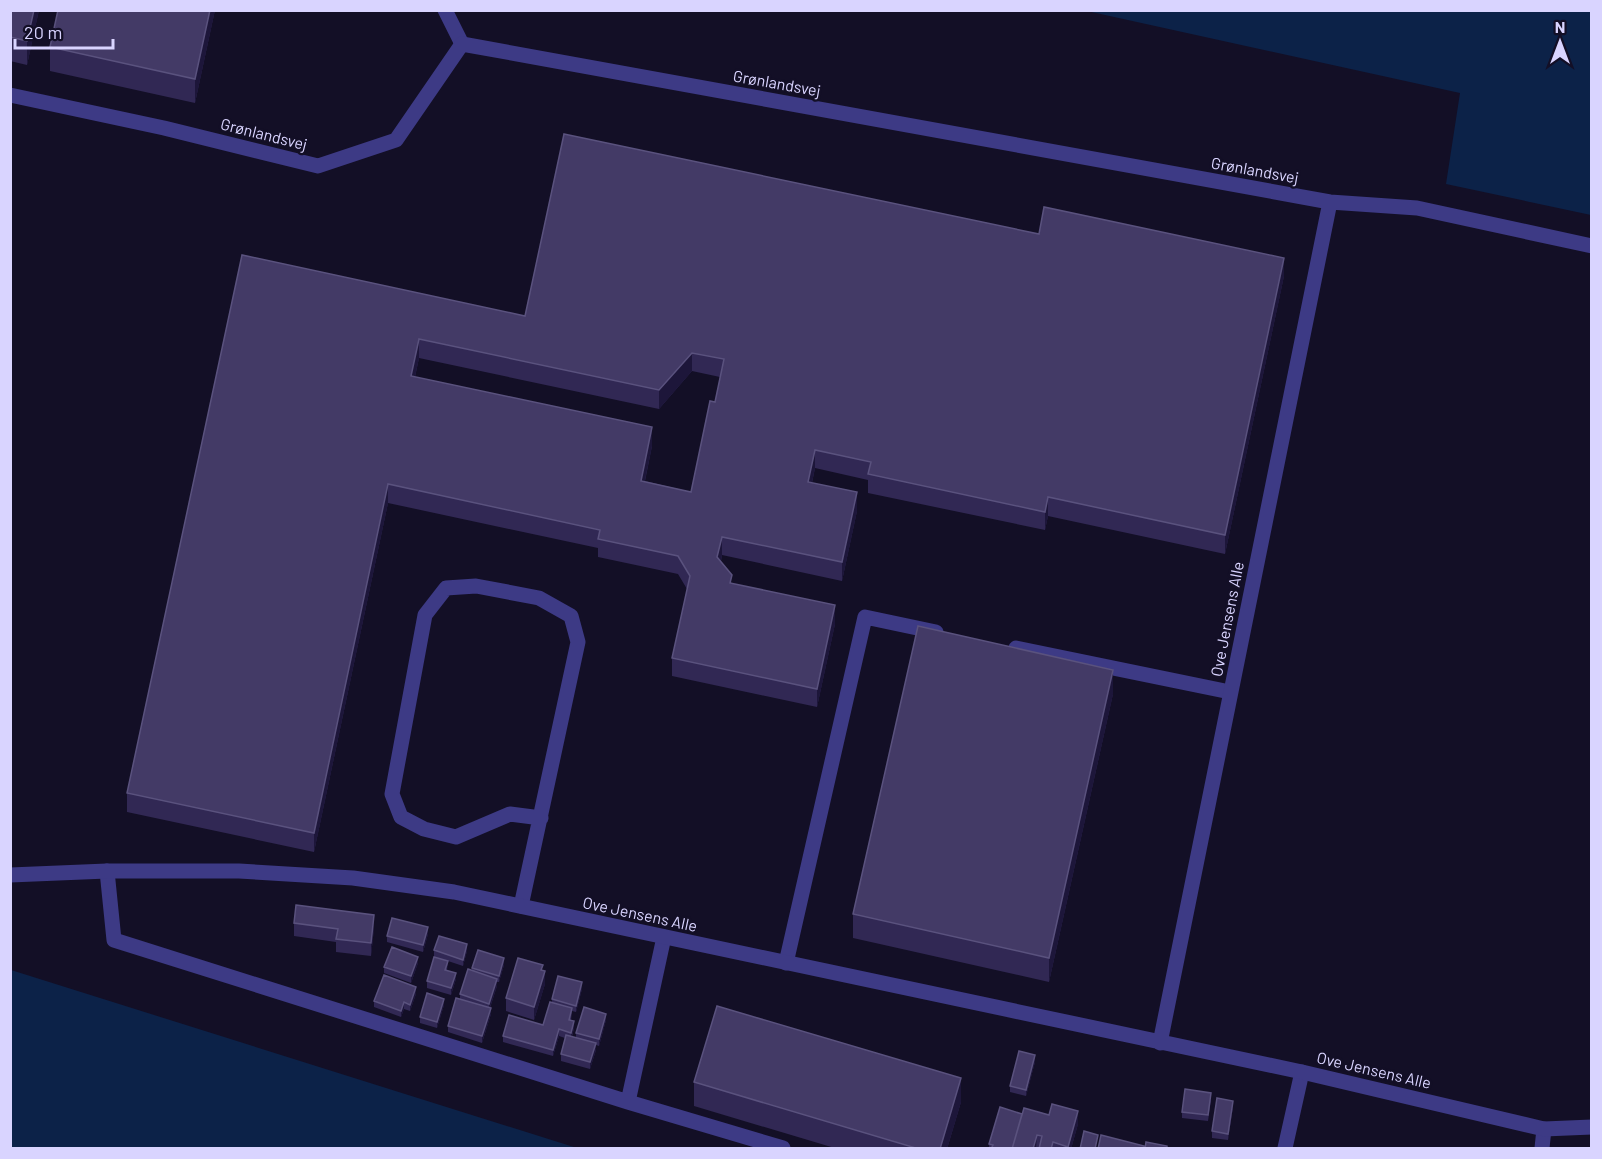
<svg xmlns="http://www.w3.org/2000/svg" width="1602" height="1159" viewBox="0 0 1602 1159" font-family="Barlow,sans-serif">
	<style>
		.water { fill: #0c2248 }
		.lines { fill: none; stroke-linecap: round; stroke-linejoin: round }
		.service { stroke: #3d3a85; stroke-width: 15 }
		.minor { stroke: #3d3a85; stroke-width: 15 }
		.wall { fill: #312854; fill-rule: evenodd }
		.shaded-wall { fill: #1d163a }
		.building { fill: #433a66; stroke: #5a527e; stroke-width: 1.5; fill-rule: evenodd }
		.labels { text-anchor: middle; stroke-width: 5; stroke-linejoin: round; paint-order: stroke }
		.street-label { font-size: 16px; fill: #d9d4ff; stroke: #130f26 }
	</style>
	<rect width="100%" height="100%" fill="#130f26"/>
	<!-- water -->
	<path class="water" d="M 1087,11 L 1591,11 L 1591,215 L 1446,184 L 1460,93 Z
		M 11,970 L 577,1148 L 11,1148 Z"/>
	<g class="lines">
		<!-- service -->
		<path class="service" d="M 445,10 L 462,44
			M 1016,648 L 1230,692
			M 107,871 L 114,940 L 628,1102 L 783,1148
			M 521,906 L 578,642 L 571,616 L 539,598 L 476,586 L 446,588 L 425,615 L 392,794 L 401,817 L 424,829 L 456,837 L 510,814 L 541,818
			M 786,963 L 865,617 L 936,632
			M 628,1102 L 664,937
			M 1285,1148 L 1302,1072
			M 1542,1148 L 1544,1129"/>
		<!-- minor -->
		<path class="minor" d="M 10,95 L 164,128 L 318,166 L 396,140 L 462,44 L 1330,202 L 1417,208 L 1592,246
			M 10,875 L 107,871 L 239,871 L 353,878 L 454,892 L 1302,1072 L 1544,1129 L 1592,1127
			M 1160,1043 L 1330,202"/>
	</g>
	<!-- wall -->
	<path class="wall" d="M 10,10 L 39,10 L 27,65 L 10,61 Z
		M 215,10 L 195,103 L 50,71 L 50,47 Z
		M 1039,234 L 1284,276 L 1225,554 L 1048,516 L 1045,530 L 868,493 L 868,480 L 815,468 L 812,483 L 857,511 L 842,581 L 722,555 L 721,561 L 732,584 L 835,624 L 817,707 L 672,676 L 672,658 L 687,589 L 678,574 L 598,557 L 598,548 L 388,503 L 314,852 L 127,812 L 127,793 L 242,255 L 525,316 ZM 419,358 L 659,409 L 692,371 L 720,377 L 715,402 L 691,492 L 645,481 L 652,446 L 415,377 Z
		M 1113,694 L 1049,982 L 853,938 L 853,914 Z
		M 294,923 L 374,928 L 371,956 L 336,952 L 336,942 L 294,936 Z
		M 428,934 L 423,952 L 387,942 L 387,936 Z
		M 434,950 L 467,951 L 463,966 L 448,961 L 447,970 L 456,979 L 451,995 L 427,988 L 427,981 L 434,957 Z
		M 418,963 L 411,983 L 384,973 L 384,967 Z
		M 504,965 L 499,982 L 497,982 L 497,986 L 490,1008 L 491,1014 L 482,1043 L 448,1032 L 448,1026 L 460,999 L 460,994 L 472,971 L 472,968 Z
		M 543,970 L 545,984 L 534,1020 L 506,1011 L 506,998 Z
		M 582,989 L 576,1012 L 572,1011 L 571,1020 L 574,1028 L 572,1037 L 576,1038 L 576,1033 L 606,1020 L 599,1046 L 596,1045 L 596,1050 L 590,1069 L 561,1061 L 561,1054 L 565,1038 L 559,1036 L 553,1056 L 503,1042 L 503,1036 L 543,1025 L 552,1002 L 552,999 Z
		M 416,994 L 410,1011 L 404,1009 L 401,1017 L 374,1007 L 374,1001 Z
		M 444,1005 L 437,1028 L 420,1023 L 420,1017 Z
		M 1035,1062 L 1026,1096 L 1010,1092 L 1010,1086 Z
		M 694,1082 L 961,1102 L 947,1149 L 838,1149 L 694,1106 Z
		M 1211,1100 L 1208,1121 L 1182,1118 L 1182,1112 Z
		M 1233,1107 L 1228,1140 L 1212,1138 L 1212,1131 Z
		M 1022,1114 L 1078,1124 L 1071,1149 L 1039,1149 L 1037,1147 L 1036,1149 L 989,1149 L 989,1144 Z"/>
	<!-- shaded-wall -->
	<path class="shaded-wall" d="M 34,10 L 39,10 L 27,65 L 27,41 Z
		M 210,10 L 215,10 L 195,103 L 195,79 Z
		M 1284,258 L 1284,276 L 1225,554 L 1225,535 Z
		M 419,339 L 419,358 L 411,395 L 411,376 Z
		M 692,353 L 692,371 L 659,409 L 659,390 Z
		M 652,427 L 652,446 L 641,499 L 641,481 Z
		M 815,450 L 815,468 L 808,501 L 808,482 Z
		M 388,484 L 388,503 L 314,852 L 314,833 Z
		M 857,492 L 857,511 L 842,581 L 842,562 Z
		M 1048,497 L 1048,516 L 1045,530 L 1045,512 Z
		M 722,537 L 722,555 L 717,576 L 717,557 Z
		M 835,605 L 835,624 L 817,707 L 817,689 Z
		M 1113,670 L 1113,694 L 1049,982 L 1049,958 Z
		M 374,915 L 374,928 L 371,956 L 371,943 Z
		M 428,927 L 428,934 L 423,952 L 423,945 Z
		M 467,944 L 467,951 L 463,966 L 463,960 Z
		M 418,957 L 418,963 L 411,983 L 411,976 Z
		M 504,958 L 504,965 L 499,982 L 499,976 Z
		M 545,971 L 545,984 L 534,1020 L 534,1007 Z
		M 456,973 L 456,979 L 451,995 L 451,988 Z
		M 497,979 L 497,986 L 489,1010 L 489,1004 Z
		M 582,982 L 582,989 L 576,1012 L 576,1006 Z
		M 416,987 L 416,994 L 410,1011 L 410,1005 Z
		M 444,999 L 444,1005 L 437,1028 L 437,1022 Z
		M 404,1002 L 404,1009 L 401,1017 L 401,1011 Z
		M 491,1008 L 491,1014 L 482,1043 L 482,1036 Z
		M 606,1014 L 606,1020 L 599,1046 L 599,1039 Z
		M 574,1021 L 574,1028 L 571,1039 L 571,1033 Z
		M 559,1029 L 559,1036 L 553,1056 L 553,1050 Z
		M 596,1043 L 596,1050 L 590,1069 L 590,1062 Z
		M 1035,1055 L 1035,1062 L 1026,1096 L 1026,1090 Z
		M 961,1078 L 961,1102 L 947,1149 L 940,1149 Z
		M 1233,1101 L 1233,1107 L 1228,1140 L 1228,1134 Z
		M 1078,1111 L 1078,1124 L 1071,1149 L 1068,1149 Z
		M 1037,1135 L 1036,1149 L 1033,1149 Z"/>
	<!-- building -->
	<path class="building" d="M 10,10 L 34,10 L 27,41 L 10,37 Z
		M 58,10 L 210,10 L 195,79 L 50,47 Z
		M 564,134 L 1039,234 L 1044,207 L 1284,258 L 1225,535 L 1048,497 L 1045,512 L 868,474 L 871,462 L 815,450 L 808,482 L 857,492 L 842,562 L 722,537 L 717,557 L 732,575 L 730,583 L 835,605 L 817,689 L 672,658 L 690,576 L 678,556 L 598,539 L 600,530 L 388,484 L 314,833 L 127,793 L 242,255 L 525,316 ZM 419,339 L 659,390 L 692,353 L 724,359 L 715,402 L 710,401 L 691,492 L 641,481 L 652,427 L 411,376 Z
		M 918,626 L 1113,670 L 1049,958 L 853,914 Z
		M 296,905 L 374,915 L 371,943 L 336,939 L 338,929 L 294,923 Z
		M 392,918 L 428,927 L 423,945 L 387,936 Z
		M 439,936 L 467,944 L 463,960 L 434,950 Z
		M 392,947 L 418,957 L 411,976 L 384,967 Z
		M 478,950 L 504,958 L 499,976 L 472,968 Z
		M 434,957 L 448,961 L 445,970 L 456,973 L 451,988 L 427,981 Z
		M 518,958 L 543,965 L 541,970 L 545,971 L 534,1007 L 506,998 Z
		M 468,969 L 497,979 L 489,1004 L 460,994 Z
		M 384,975 L 416,987 L 410,1005 L 404,1002 L 401,1011 L 374,1001 Z
		M 558,976 L 582,982 L 576,1006 L 552,999 Z
		M 427,993 L 444,999 L 437,1022 L 420,1017 Z
		M 456,998 L 491,1008 L 482,1036 L 448,1026 Z
		M 550,1002 L 572,1008 L 569,1020 L 574,1021 L 571,1033 L 559,1029 L 553,1050 L 503,1036 L 509,1015 L 543,1025 Z
		M 717,1006 L 961,1078 L 940,1149 L 919,1149 L 694,1082 Z
		M 584,1007 L 606,1014 L 599,1039 L 576,1033 Z
		M 566,1035 L 596,1043 L 590,1062 L 561,1054 Z
		M 1019,1051 L 1035,1055 L 1026,1090 L 1010,1086 Z
		M 1185,1089 L 1211,1093 L 1208,1115 L 1182,1112 Z
		M 1217,1098 L 1233,1101 L 1228,1134 L 1212,1131 Z
		M 1052,1104 L 1078,1111 L 1068,1147 L 1053,1142 L 1051,1149 L 1039,1149 L 1042,1136 L 1037,1135 L 1033,1149 L 1012,1149 L 1024,1108 L 1049,1115 Z
		M 1000,1107 L 1022,1114 L 1012,1149 L 991,1149 L 993,1145 L 989,1144 Z
		M 1084,1131 L 1098,1135 L 1095,1149 L 1080,1149 Z
		M 1101,1135 L 1144,1146 L 1143,1149 L 1098,1149 Z
		M 1146,1142 L 1167,1146 L 1167,1149 L 1145,1149 Z"/>
	<g class="labels">
		<!-- street labels -->
		<g class="street-label">
			<text transform="translate(777 83) rotate(10)" y="6">Grønlandsvej</text>
			<text transform="translate(264 134) rotate(14)" y="6">Grønlandsvej</text>
			<text transform="translate(1255 170) rotate(10)" y="6">Grønlandsvej</text>
			<text transform="translate(1227 619) rotate(-79)" y="6">Ove Jensens Alle</text>
			<text transform="translate(640 914) rotate(12)" y="6">Ove Jensens Alle</text>
			<text transform="translate(1374 1070) rotate(13)" y="6">Ove Jensens Alle</text>
		</g>
	</g>
	<!-- border -->
	<rect width="1602" height="1159" fill="none" stroke="#d9d4ff" stroke-width="24"/>
	<!-- north arrow -->
	<g transform="translate(1560 42)" stroke="#130f26" stroke-width="4.5" paint-order="stroke">
	<path d="M0-4.5L10 22L0 15L-10 22Z" fill="#d9d4ff"/>
	<text y="-9" font-size="16" font-weight="bold" text-anchor="middle" fill="#d9d4ff">N</text>
	</g>
	<!-- scale -->
	<path d="M15 39v9h98v-9" fill="none" stroke="#d9d4ff" stroke-width="3"/>
	<text x="24" y="39" font-size="18" fill="#d9d4ff" stroke="#130f26" stroke-width="4.5" paint-order="stroke">20 m</text>
</svg>
